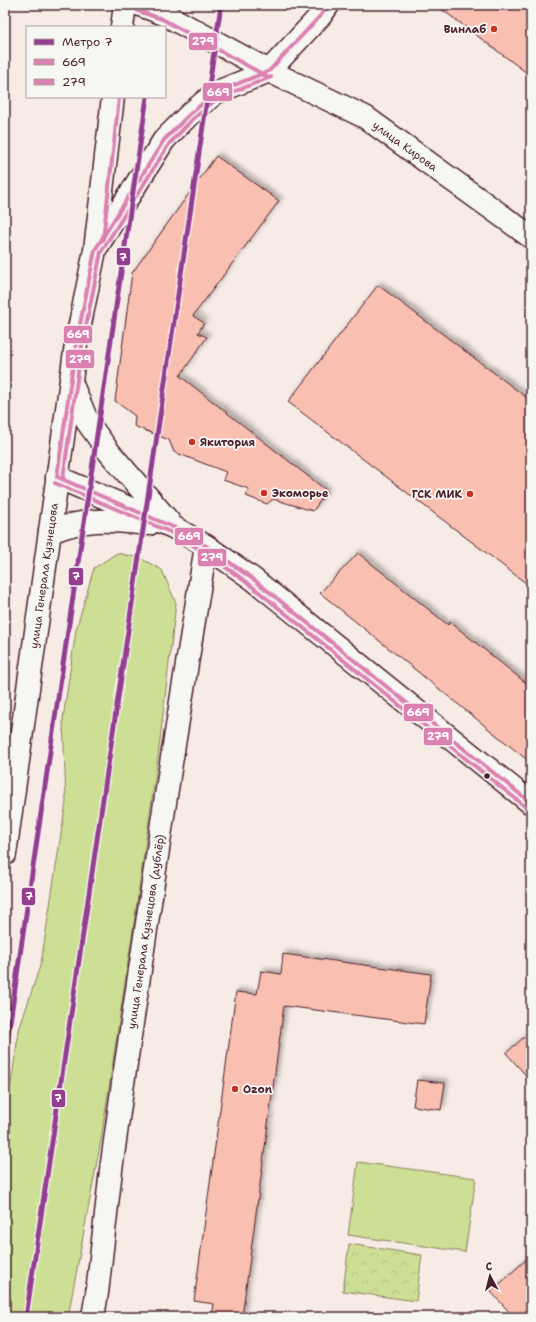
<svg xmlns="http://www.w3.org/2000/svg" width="536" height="1322" viewBox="0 0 536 1322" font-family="'Shantell Sans',sans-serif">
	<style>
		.grass { fill: #cddf94; stroke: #8c7f60 }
		.forest { fill: url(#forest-crowns); stroke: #8c7f60 }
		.building { fill: #f9bfb1; stroke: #4a1f2b; filter: url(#shadow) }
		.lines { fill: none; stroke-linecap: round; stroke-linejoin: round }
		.minor-casing { stroke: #4a1f2b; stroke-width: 25 }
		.tertiary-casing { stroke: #4a1f2b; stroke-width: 25 }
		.secondary-casing { stroke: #4a1f2b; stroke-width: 25 }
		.minor { stroke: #f6f6f2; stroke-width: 22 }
		.tertiary { stroke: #f6f6f2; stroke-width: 22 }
		.secondary { stroke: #f6f6f2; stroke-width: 22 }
		.bus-1-casing { stroke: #f6f6f2; stroke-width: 7 }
		.bus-2-casing { stroke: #f6f6f2; stroke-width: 7 }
		.bus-1 { stroke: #db81b1; stroke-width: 4 }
		.bus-2 { stroke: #db81b1; stroke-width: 4 }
		.metro-1-casing { stroke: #f6f6f2; stroke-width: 8 }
		.metro-1 { stroke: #943e90; stroke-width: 5 }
		.poi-dot { fill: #c8321e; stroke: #f6f6f2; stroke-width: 1.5 }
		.bus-dot { fill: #4a1f2b; stroke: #f6f6f2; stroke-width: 1.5 }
		.labels { text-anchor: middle; stroke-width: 3.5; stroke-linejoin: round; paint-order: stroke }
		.poi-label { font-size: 11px; font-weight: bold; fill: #4a1f2b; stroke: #f6f6f2; text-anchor: start }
		.street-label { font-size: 11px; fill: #4a1f2b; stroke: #f6f6f2 }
		.line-badge { stroke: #f6f6f2; stroke-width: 1.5 }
		.badge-label { font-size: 11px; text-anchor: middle; font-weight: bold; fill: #fff }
	</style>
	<defs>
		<pattern id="forest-crowns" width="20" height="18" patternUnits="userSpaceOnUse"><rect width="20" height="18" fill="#cddf94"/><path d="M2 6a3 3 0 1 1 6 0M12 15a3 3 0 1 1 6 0" fill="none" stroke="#b2bf80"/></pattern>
		<filter id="shadow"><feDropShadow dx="3.5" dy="-3.5" stdDeviation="2" flood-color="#0004"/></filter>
	</defs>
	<rect width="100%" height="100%" fill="#f7ebe5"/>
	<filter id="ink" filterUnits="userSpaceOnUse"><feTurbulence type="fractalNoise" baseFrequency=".025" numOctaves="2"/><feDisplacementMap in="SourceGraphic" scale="8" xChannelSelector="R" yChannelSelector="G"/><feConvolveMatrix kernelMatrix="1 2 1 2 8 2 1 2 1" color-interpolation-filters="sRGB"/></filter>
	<g filter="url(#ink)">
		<!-- grass -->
		<path class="grass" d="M 117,553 L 140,558 L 162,570 L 176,603 L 158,757 L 135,916 L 101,1140 L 68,1317 L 5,1317 L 5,1112 L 7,1110 L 19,1030 L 41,963 L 66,802 L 63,719 L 76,630 L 94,568 Z
			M 358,1162 L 476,1178 L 465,1252 L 348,1235 Z"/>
		<!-- forest -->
		<path class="forest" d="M 349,1244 L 422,1255 L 416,1301 L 343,1291 Z"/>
		<!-- building -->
		<path class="building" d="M 436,5 L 531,5 L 531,76 Z
			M 216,156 L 279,201 L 193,316 L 204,323 L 198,333 L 207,337 L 180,376 L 327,491 L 313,511 L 273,499 L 267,504 L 246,496 L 249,489 L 223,480 L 226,472 L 174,452 L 169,440 L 134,426 L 135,416 L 115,401 L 132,273 Z
			M 378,285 L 531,401 L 531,587 L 288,402 Z
			M 358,553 L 448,625 L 450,622 L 531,687 L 531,763 L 320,593 Z
			M 283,954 L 431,974 L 424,1024 L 284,1006 L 242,1317 L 212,1317 L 214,1304 L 194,1301 L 236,992 L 257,994 L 261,971 L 281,974 Z
			M 531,1031 L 531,1081 L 506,1053 Z
			M 417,1080 L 445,1083 L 441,1110 L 413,1106 Z
			M 531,1255 L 531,1317 L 514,1317 L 491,1292 Z"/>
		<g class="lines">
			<defs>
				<g id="minor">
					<path id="s1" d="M 93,1317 L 97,1293 L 111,1170 L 122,1090 L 169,776 L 206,546"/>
				</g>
				<path id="tertiary" d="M 269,71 L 321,15 L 328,5
					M 71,382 L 88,423 L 109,452 L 170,523
					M 57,477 L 173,527 L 206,546 L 253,579 L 531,803
					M 50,532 C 88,517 109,520 149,524"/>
				<g id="secondary">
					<path id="s2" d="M 140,5 L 164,14 L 269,71 L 365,117 L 531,237"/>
					<path d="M 122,27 L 125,5"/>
					<path d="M 98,245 L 164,140 L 189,115 L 215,93 L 269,71"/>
					<path id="s3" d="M 5,854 L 76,344 L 95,250 L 113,97"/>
				</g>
			</defs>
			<!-- minor casing -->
			<use href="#minor" class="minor-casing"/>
			<!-- tertiary casing -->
			<use href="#tertiary" class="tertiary-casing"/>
			<!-- secondary casing -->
			<use href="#secondary" class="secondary-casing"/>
			<!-- minor -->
			<use href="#minor" class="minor"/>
			<!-- tertiary -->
			<use href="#tertiary" class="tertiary"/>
			<!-- secondary -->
			<use href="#secondary" class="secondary"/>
			<defs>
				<path id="bus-1" d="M 57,477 L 173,527 L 206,546 L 253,579 L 531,803
					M 57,477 L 76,344 L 95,250 L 164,140 L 189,115 L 215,93 L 269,71 L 321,15 L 328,5"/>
				<path id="bus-2" d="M 138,11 L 162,19 L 266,76
					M 103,240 L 119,98
					M 63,478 L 82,345 L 101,252 L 169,144 L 193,119 L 218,98 L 271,77
					M 55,483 L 170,532 L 203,551 L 249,584 L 527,808"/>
			</defs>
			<!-- bus-1 casing -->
			<use href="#bus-1" class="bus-1-casing"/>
			<!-- bus-2 casing -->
			<use href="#bus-2" class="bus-2-casing"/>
			<!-- bus-1 -->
			<use href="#bus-1" class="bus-1"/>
			<!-- bus-2 -->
			<use href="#bus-2" class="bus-2"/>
			<defs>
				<path id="metro-1" d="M 5,1056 L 147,97
					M 26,1317 L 221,5"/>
			</defs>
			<!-- metro-1 casing -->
			<use href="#metro-1" class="metro-1-casing"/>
			<!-- metro-1 -->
			<use href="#metro-1" class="metro-1"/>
		</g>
	</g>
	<!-- markers -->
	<g class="poi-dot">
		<circle cx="494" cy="29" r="4"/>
		<circle cx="192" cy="442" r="4"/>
		<circle cx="264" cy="493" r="4"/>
		<circle cx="470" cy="494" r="4"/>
		<circle cx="235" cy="1089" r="4"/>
	</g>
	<circle class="bus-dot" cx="487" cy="776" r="3.5"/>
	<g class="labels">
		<!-- poi labels -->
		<g class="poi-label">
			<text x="486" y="33" text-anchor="end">Винлаб</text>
			<text x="200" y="446">Якитория</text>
			<text x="272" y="497">Экоморье</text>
			<text x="462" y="498" text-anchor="end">ГСК МИК</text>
			<text x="243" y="1093">Ozon</text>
		</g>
		<!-- street labels -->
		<g class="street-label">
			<text dy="4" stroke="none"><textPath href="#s2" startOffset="301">улица Кирова</textPath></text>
			<text dy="4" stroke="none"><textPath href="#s3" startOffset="281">улица Генерала Кузнецова</textPath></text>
			<text dy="4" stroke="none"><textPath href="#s1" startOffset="389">улица Генерала Кузнецова (дублёр)</textPath></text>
		</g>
	</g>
	<g class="line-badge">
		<rect x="188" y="32" width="30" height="19" rx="4" fill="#db81b1"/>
		<rect x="202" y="82" width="31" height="20" rx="4" fill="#db81b1"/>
		<rect x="116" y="247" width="15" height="19" rx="4" fill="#943e90"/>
		<rect x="63" y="325" width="30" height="19" rx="4" fill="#db81b1"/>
		<rect x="65" y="349" width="30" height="20" rx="4" fill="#db81b1"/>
		<rect x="174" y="527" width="30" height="19" rx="4" fill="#db81b1"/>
		<rect x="197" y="548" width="30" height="19" rx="4" fill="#db81b1"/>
		<rect x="68" y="567" width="16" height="19" rx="4" fill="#943e90"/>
		<rect x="403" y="703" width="31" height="19" rx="4" fill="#db81b1"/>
		<rect x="423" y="727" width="30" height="19" rx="4" fill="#db81b1"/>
		<rect x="21" y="887" width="15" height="19" rx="4" fill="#943e90"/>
		<rect x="51" y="1089" width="15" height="19" rx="4" fill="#943e90"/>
	</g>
	<g class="badge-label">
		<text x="203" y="45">279</text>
		<text x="218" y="96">669</text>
		<text x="123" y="261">7</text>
		<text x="78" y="338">669</text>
		<text x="80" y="363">279</text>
		<text x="189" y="540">669</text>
		<text x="212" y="561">279</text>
		<text x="76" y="580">7</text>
		<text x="418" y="716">669</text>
		<text x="438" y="740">279</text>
		<text x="29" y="900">7</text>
		<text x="58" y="1102">7</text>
	</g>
	<!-- margin -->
	<rect width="536" height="1322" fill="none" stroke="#f6f6f2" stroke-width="20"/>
	<rect x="10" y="10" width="516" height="1302" fill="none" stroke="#4a1f2b" stroke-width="1.5" filter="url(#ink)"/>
	<!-- legend -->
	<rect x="26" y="26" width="140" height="72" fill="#f6f6f2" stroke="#b1a0a2"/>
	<rect x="34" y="39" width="20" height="6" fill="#943e90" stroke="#b1a0a2"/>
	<text x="62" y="46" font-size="12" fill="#4a1f2b">Метро 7</text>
	<rect x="34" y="59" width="20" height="6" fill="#db81b1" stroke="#b1a0a2"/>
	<text x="62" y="66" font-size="12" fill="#4a1f2b">669</text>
	<rect x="34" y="79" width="20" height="6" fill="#db81b1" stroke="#b1a0a2"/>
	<text x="62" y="86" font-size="12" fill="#4a1f2b">279</text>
	<!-- north arrow -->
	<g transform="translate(490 1276) rotate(353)" stroke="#f6f6f2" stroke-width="3" paint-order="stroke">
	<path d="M0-3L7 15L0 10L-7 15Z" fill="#4a1f2b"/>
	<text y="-6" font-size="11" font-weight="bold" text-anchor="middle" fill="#4a1f2b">С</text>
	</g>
</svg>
